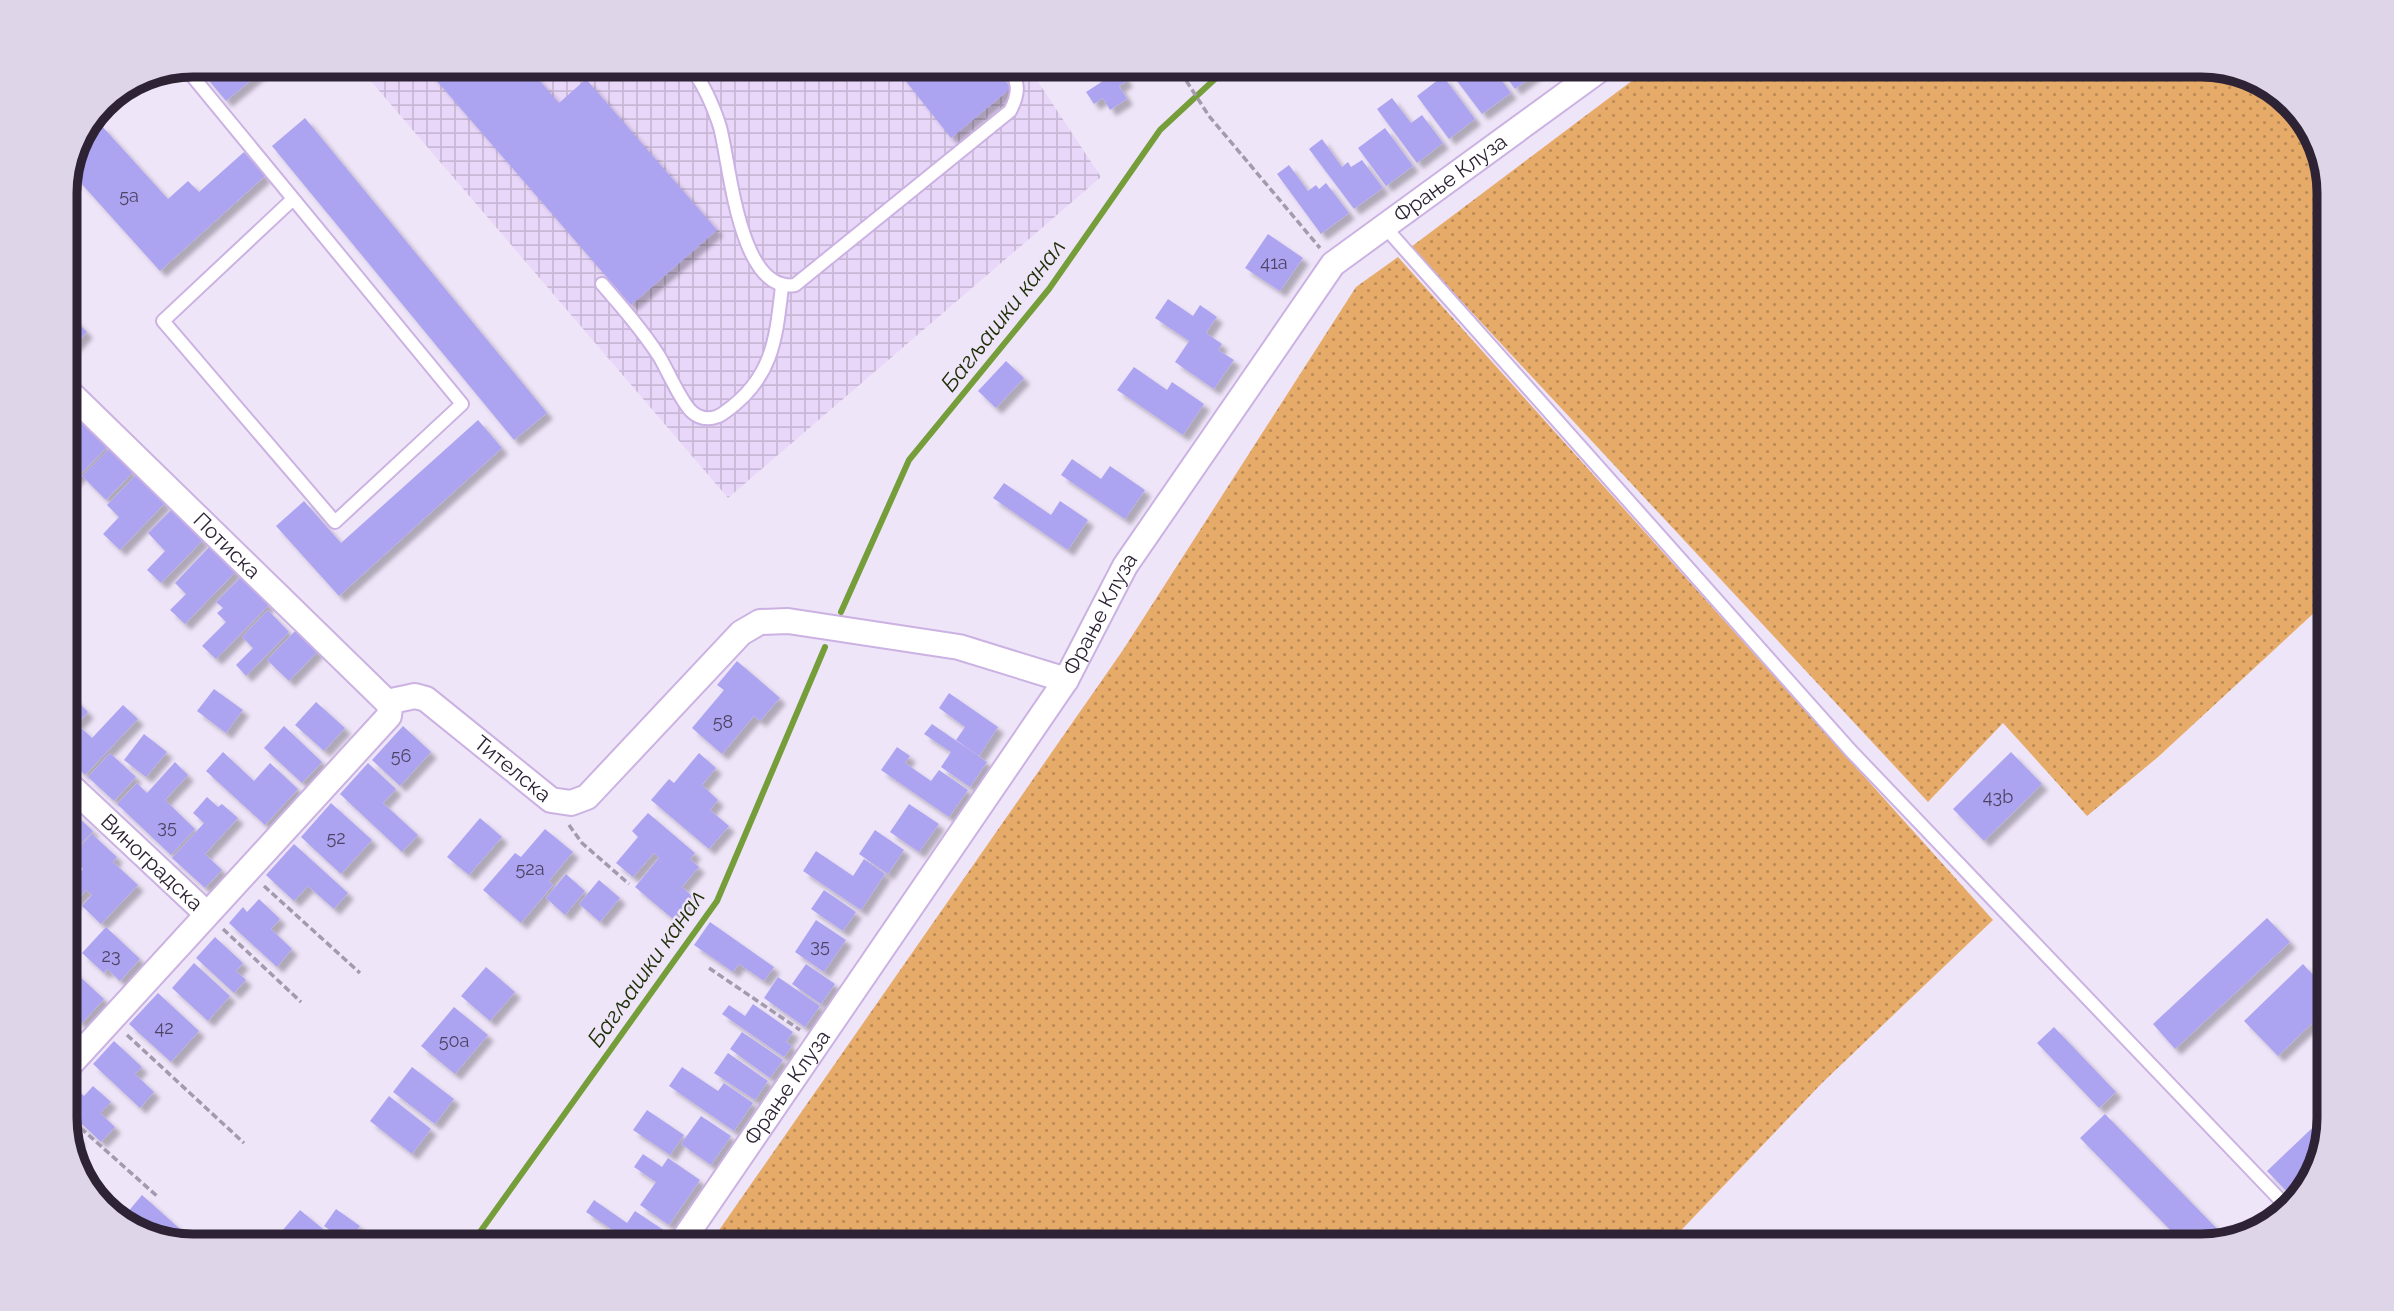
<svg xmlns="http://www.w3.org/2000/svg" width="2394" height="1311" viewBox="0 0 2394 1311" font-family="Raleway,sans-serif">
	<style>
		.industrial { fill: url(#industrial-grid) }
		.grass { fill: url(#grass-dots) }
		.lines { fill: none; stroke-linecap: round; stroke-linejoin: round }
		.stream { stroke: #759e3a; stroke-width: 6 }
		.building { fill: #ada4f1; filter: url(#shadow) }
		.service-casing { stroke: #cbb2e2; stroke-width: 16 }
		.minor-casing { stroke: #cbb2e2; stroke-width: 28 }
		.path { stroke: #a49aad; stroke-width: 3.5; stroke-dasharray: 7 3.5; stroke-linecap: butt }
		.service { stroke: #fff; stroke-width: 12 }
		.minor { stroke: #fff; stroke-width: 24 }
		.labels { text-anchor: middle; stroke-width: 5; stroke-linejoin: round; paint-order: stroke }
		.number-label { font-size: 18px; fill: #4d4364 }
		.street-label { font-size: 21px; fill: #2d2335; stroke: #efe5f9 }
		.water-label { font-size: 23px; font-style: italic; fill: #203006; stroke: #efe5f9 }
		.rim { fill: none; stroke: #2d2335; stroke-width: 9 }
	</style>
	<defs>
		<pattern id="industrial-grid" width="8" height="8" patternUnits="userSpaceOnUse" patternTransform="scale(1.75)"><rect width="8" height="8" fill="#e9d7f9"/><path d="M0 4h8M4 0v8" fill="none" stroke="#c8b8d6"/></pattern>
		<pattern id="grass-dots" width="8" height="8" patternUnits="userSpaceOnUse" patternTransform="scale(1.75)"><rect width="8" height="8" fill="#e6ab69"/><path d="M2 2h.1M6 6h.1" fill="none" stroke="#bb8b57" stroke-width="1.8" stroke-linecap="round"/></pattern>
		<filter id="shadow"><feDropShadow dx="6" dy="6" stdDeviation="2" flood-color="#0004"/></filter>
	</defs>
	<rect width="100%" height="100%" fill="#efe5f9"/>
	<!-- industrial -->
	<path class="industrial" d="M 357,65 L 1027,65 L 1101,177 L 728,498 Z"/>
	<!-- grass -->
	<path class="grass" d="M 1653,65 L 2201,65 L 2258,78 L 2308,122 L 2329,185 L 2329,599 L 2158,757 L 2087,816 L 2003,723 L 1928,802 L 1411,247 Z
		M 1398,257 L 1993,920 L 1822,1083 L 1666,1246 L 708,1246 L 1123,650 L 1356,287 Z"/>
	<g class="lines">
		<!-- stream -->
		<path class="stream" d="M 841,612 L 909,460 L 1049,289 L 1160,130 L 1230,65
			M 470,1246 L 717,901 L 825,647"/>
	</g>
	<!-- building -->
	<path class="building" d="M 196,65 L 264,65 L 266,68 L 226,101 Z
		M 423,65 L 526,65 L 559,103 L 586,79 L 717,230 L 631,305 Z
		M 893,65 L 992,65 L 1011,88 L 951,138 Z
		M 1089,65 L 1117,65 L 1097,77 Z
		M 1445,65 L 1469,65 L 1474,72 L 1483,65 L 1490,65 L 1511,93 L 1482,114 Z
		M 1497,65 L 1539,65 L 1542,69 L 1515,89 Z
		M 1120,70 L 1127,81 L 1119,86 L 1127,99 L 1110,110 L 1103,98 L 1094,104 L 1086,92 Z
		M 1443,76 L 1475,119 L 1449,139 L 1417,96 Z
		M 1392,98 L 1411,123 L 1422,115 L 1443,143 L 1417,163 L 1377,109 Z
		M 305,118 L 547,413 L 514,440 L 272,146 Z
		M 101,125 L 168,199 L 188,181 L 199,192 L 244,152 L 265,176 L 160,271 L 71,172 L 85,140 Z
		M 1385,128 L 1413,166 L 1386,186 L 1358,148 Z
		M 1322,139 L 1342,167 L 1348,162 L 1351,167 L 1362,160 L 1383,188 L 1354,209 L 1309,149 Z
		M 1289,165 L 1308,191 L 1316,185 L 1319,189 L 1326,183 L 1349,213 L 1321,234 L 1277,174 Z
		M 1268,234 L 1303,258 L 1280,291 L 1245,268 Z
		M 1168,299 L 1193,316 L 1200,305 L 1217,317 L 1206,333 L 1222,344 L 1218,350 L 1234,360 L 1214,389 L 1175,362 L 1189,341 L 1155,318 Z
		M 65,310 L 87,332 L 65,356 Z
		M 1006,361 L 1024,378 L 996,408 L 978,391 Z
		M 1134,367 L 1167,390 L 1172,382 L 1204,404 L 1183,435 L 1117,390 Z
		M 65,406 L 81,421 L 65,437 Z
		M 478,420 L 502,448 L 339,596 L 276,526 L 304,501 L 341,543 Z
		M 81,422 L 107,447 L 73,482 L 65,474 L 65,439 Z
		M 109,449 L 133,472 L 106,500 L 82,476 Z
		M 1072,459 L 1101,479 L 1110,466 L 1145,490 L 1125,519 L 1061,475 Z
		M 136,475 L 165,503 L 120,550 L 103,534 L 119,517 L 107,505 Z
		M 1004,483 L 1051,515 L 1060,501 L 1088,520 L 1068,550 L 993,498 Z
		M 172,509 L 203,540 L 161,583 L 147,570 L 165,551 L 148,533 Z
		M 210,546 L 236,571 L 185,624 L 170,610 L 186,594 L 175,583 Z
		M 241,577 L 269,605 L 216,659 L 202,646 L 226,622 L 217,613 L 223,608 L 216,602 Z
		M 268,610 L 289,632 L 246,676 L 236,665 L 253,648 L 242,637 Z
		M 296,630 L 318,651 L 289,681 L 267,660 Z
		M 737,661 L 780,698 L 760,721 L 754,716 L 722,754 L 692,728 L 724,690 L 717,685 Z
		M 214,689 L 243,710 L 226,733 L 197,711 Z
		M 65,690 L 88,712 L 65,737 Z
		M 949,693 L 998,727 L 979,756 L 956,740 L 965,727 L 939,708 Z
		M 316,702 L 345,728 L 324,751 L 295,725 Z
		M 123,705 L 138,719 L 85,775 L 65,755 L 65,739 L 78,725 L 92,738 Z
		M 932,724 L 987,762 L 970,787 L 941,767 L 951,752 L 924,734 Z
		M 284,726 L 322,762 L 302,783 L 264,748 Z
		M 403,726 L 431,752 L 400,786 L 372,760 Z
		M 144,734 L 167,752 L 146,777 L 124,760 Z
		M 897,747 L 910,756 L 905,763 L 931,781 L 939,770 L 968,790 L 949,817 L 881,770 Z
		M 223,752 L 254,781 L 270,763 L 298,789 L 265,825 L 206,771 Z
		M 2011,752 L 2042,784 L 1984,841 L 1953,809 Z
		M 110,753 L 136,777 L 114,801 L 88,777 Z
		M 699,753 L 716,768 L 702,785 L 718,800 L 710,810 L 729,826 L 709,849 L 651,800 L 669,779 L 674,783 Z
		M 175,762 L 188,775 L 165,800 L 195,829 L 171,855 L 117,804 L 137,783 L 147,793 Z
		M 368,763 L 396,789 L 383,803 L 418,835 L 402,852 L 340,794 Z
		M 207,797 L 218,807 L 222,804 L 238,818 L 205,854 L 222,870 L 205,888 L 172,858 L 204,823 L 193,813 Z
		M 331,803 L 372,840 L 341,874 L 301,837 Z
		M 909,804 L 939,824 L 919,852 L 890,832 Z
		M 65,805 L 93,831 L 65,861 Z
		M 648,813 L 695,853 L 690,859 L 699,867 L 682,887 L 692,896 L 673,919 L 635,887 L 659,858 L 654,853 L 633,877 L 616,863 L 638,837 L 632,831 Z
		M 480,818 L 502,837 L 469,875 L 447,857 Z
		M 545,829 L 573,852 L 549,881 L 553,885 L 521,923 L 483,890 L 515,853 L 521,857 Z
		M 875,830 L 904,850 L 888,874 L 859,854 Z
		M 92,834 L 117,857 L 113,862 L 138,885 L 101,924 L 82,906 L 92,895 L 86,890 L 65,913 L 65,888 L 83,869 L 71,857 Z
		M 294,844 L 348,893 L 334,909 L 308,886 L 294,901 L 266,875 Z
		M 816,851 L 853,876 L 864,859 L 885,874 L 861,910 L 803,871 Z
		M 566,874 L 585,891 L 565,915 L 546,898 Z
		M 599,880 L 620,898 L 600,922 L 579,904 Z
		M 824,890 L 856,912 L 843,931 L 811,909 Z
		M 259,899 L 280,919 L 271,929 L 292,949 L 277,967 L 229,923 L 243,907 L 247,912 Z
		M 2267,918 L 2290,942 L 2175,1049 L 2153,1024 Z
		M 816,920 L 846,940 L 824,972 L 795,952 Z
		M 710,922 L 774,967 L 764,981 L 739,964 L 733,972 L 694,945 Z
		M 106,927 L 140,959 L 120,981 L 107,969 L 104,973 L 82,953 Z
		M 215,937 L 243,963 L 236,971 L 246,980 L 234,993 L 196,958 Z
		M 65,963 L 104,999 L 81,1024 L 65,1008 Z
		M 194,963 L 230,996 L 208,1021 L 172,988 Z
		M 806,964 L 835,984 L 821,1004 L 792,984 Z
		M 2303,964 L 2329,992 L 2329,1007 L 2278,1056 L 2244,1021 Z
		M 486,967 L 515,992 L 490,1021 L 461,996 Z
		M 778,977 L 820,1006 L 805,1027 L 764,998 Z
		M 158,993 L 199,1031 L 171,1062 L 129,1024 Z
		M 753,1004 L 793,1032 L 786,1042 L 792,1046 L 784,1057 L 722,1014 L 729,1005 L 745,1016 Z
		M 454,1007 L 488,1035 L 455,1074 L 421,1046 Z
		M 65,1025 L 79,1038 L 65,1053 Z
		M 2054,1027 L 2116,1092 L 2099,1108 L 2037,1043 Z
		M 742,1032 L 783,1060 L 770,1078 L 730,1049 Z
		M 114,1041 L 142,1067 L 135,1074 L 154,1092 L 140,1108 L 93,1064 Z
		M 728,1053 L 768,1081 L 755,1100 L 714,1073 Z
		M 412,1067 L 454,1099 L 435,1124 L 393,1092 Z
		M 682,1067 L 718,1091 L 724,1083 L 753,1103 L 734,1131 L 669,1086 Z
		M 93,1086 L 111,1102 L 100,1113 L 115,1127 L 101,1142 L 65,1108 L 65,1101 L 76,1089 L 84,1096 Z
		M 389,1096 L 431,1129 L 412,1154 L 370,1121 Z
		M 647,1110 L 684,1135 L 670,1155 L 633,1130 Z
		M 2329,1112 L 2316,1175 L 2294,1199 L 2267,1171 Z
		M 2105,1114 L 2227,1239 L 2202,1246 L 2186,1246 L 2080,1138 Z
		M 701,1116 L 731,1136 L 711,1165 L 681,1144 Z
		M 66,1126 L 79,1138 L 72,1146 L 65,1127 Z
		M 643,1154 L 662,1167 L 668,1158 L 700,1180 L 669,1225 L 640,1205 L 656,1182 L 634,1167 Z
		M 142,1195 L 199,1246 L 154,1237 L 127,1213 Z
		M 594,1200 L 627,1223 L 635,1211 L 665,1231 L 654,1246 L 636,1246 L 586,1212 Z
		M 336,1209 L 360,1226 L 347,1243 L 324,1226 Z
		M 300,1210 L 323,1229 L 308,1246 L 299,1246 L 282,1231 Z
		M 364,1232 L 383,1246 L 353,1246 Z
		M 278,1234 L 293,1246 L 268,1246 Z
		M 593,1235 L 610,1246 L 585,1246 Z"/>
	<g class="lines">
		<defs>
			<path id="service" d="M 689,65 C 703,83 713,105 720,127 C 730,164 739,294 795,285 L 1010,111 C 1020,93 1019,80 1007,65
				M 184,66 L 462,404 L 335,522 L 163,321 L 293,199
				M 1384,226 L 1851,751 L 2287,1207
				M 602,284 C 622,307 642,330 659,356 C 668,371 680,400 691,411 C 701,421 715,420 725,412 C 773,378 776,339 782,286"/>
			<g id="minor">
				<path id="s1" d="M 65,388 L 387,702"/>
				<path id="s2" d="M 65,781 L 207,914"/>
				<path id="s3" d="M 65,1070 L 389,716 L 390,707 L 387,702 L 415,696 L 426,699 L 551,800 L 571,803 L 587,797 L 741,633 L 760,622 L 788,621 L 959,647 L 1066,680"/>
				<path id="s4" d="M 679,1246 L 1066,680 L 1125,566 L 1333,264 L 1606,65"/>
			</g>
		</defs>
		<!-- service casing -->
		<use href="#service" class="service-casing"/>
		<!-- minor casing -->
		<use href="#minor" class="minor-casing"/>
		<!-- path -->
		<path class="path" d="M 1173,65 L 1178,68 L 1209,116 L 1320,248
			M 569,825 L 582,843 L 629,884
			M 264,886 L 360,973
			M 223,929 L 301,1002
			M 709,968 L 800,1030
			M 127,1035 L 244,1143
			M 65,1114 L 158,1197"/>
		<!-- service -->
		<use href="#service" class="service"/>
		<!-- minor -->
		<use href="#minor" class="minor"/>
	</g>
	<g class="labels">
		<!-- number labels -->
		<g class="number-label">
			<text x="129" y="202">5a</text>
			<text x="1274" y="269">41a</text>
			<text x="723" y="728">58</text>
			<text x="401" y="762">56</text>
			<text x="1998" y="803">43b</text>
			<text x="167" y="833">35</text>
			<text x="336" y="844">52</text>
			<text x="530" y="875">52a</text>
			<text x="820" y="952">35</text>
			<text x="111" y="962">23</text>
			<text x="164" y="1034">42</text>
			<text x="454" y="1047">50a</text>
		</g>
		<!-- street labels -->
		<g class="street-label">
			<text dy="7" stroke="none"><textPath href="#s4" startOffset="1326">Фрање Клуза</textPath></text>
			<text dy="7" stroke="none"><textPath href="#s1" startOffset="226">Потиска</textPath></text>
			<text dy="7" stroke="none"><textPath href="#s4" startOffset="760">Фрање Клуза</textPath></text>
			<text dy="7" stroke="none"><textPath href="#s3" startOffset="646">Тителска</textPath></text>
			<text dy="7" stroke="none"><textPath href="#s2" startOffset="119">Виноградска</textPath></text>
			<text dy="7" stroke="none"><textPath href="#s4" startOffset="192">Фрање Клуза</textPath></text>
		</g>
		<!-- water labels -->
		<g class="water-label">
			<text transform="translate(1003 315) rotate(-52)" y="8">Багљашки канал</text>
			<text transform="translate(646 968) rotate(-55)" y="8">Багљашки канал</text>
		</g>
	</g>
	<!-- crop -->
	<path d="M0 0H2394V1311H0ZM193 77H2201A116 116 0 0 1 2317 193V1118A116 116 0 0 1 2201 1234H193A116 116 0 0 1 77 1118V193A116 116 0 0 1 193 77Z" fill="#dfd5e9" fill-rule="evenodd"/>
	<path class="rim" d="M193 77H2201A116 116 0 0 1 2317 193V1118A116 116 0 0 1 2201 1234H193A116 116 0 0 1 77 1118V193A116 116 0 0 1 193 77Z"/>
</svg>
